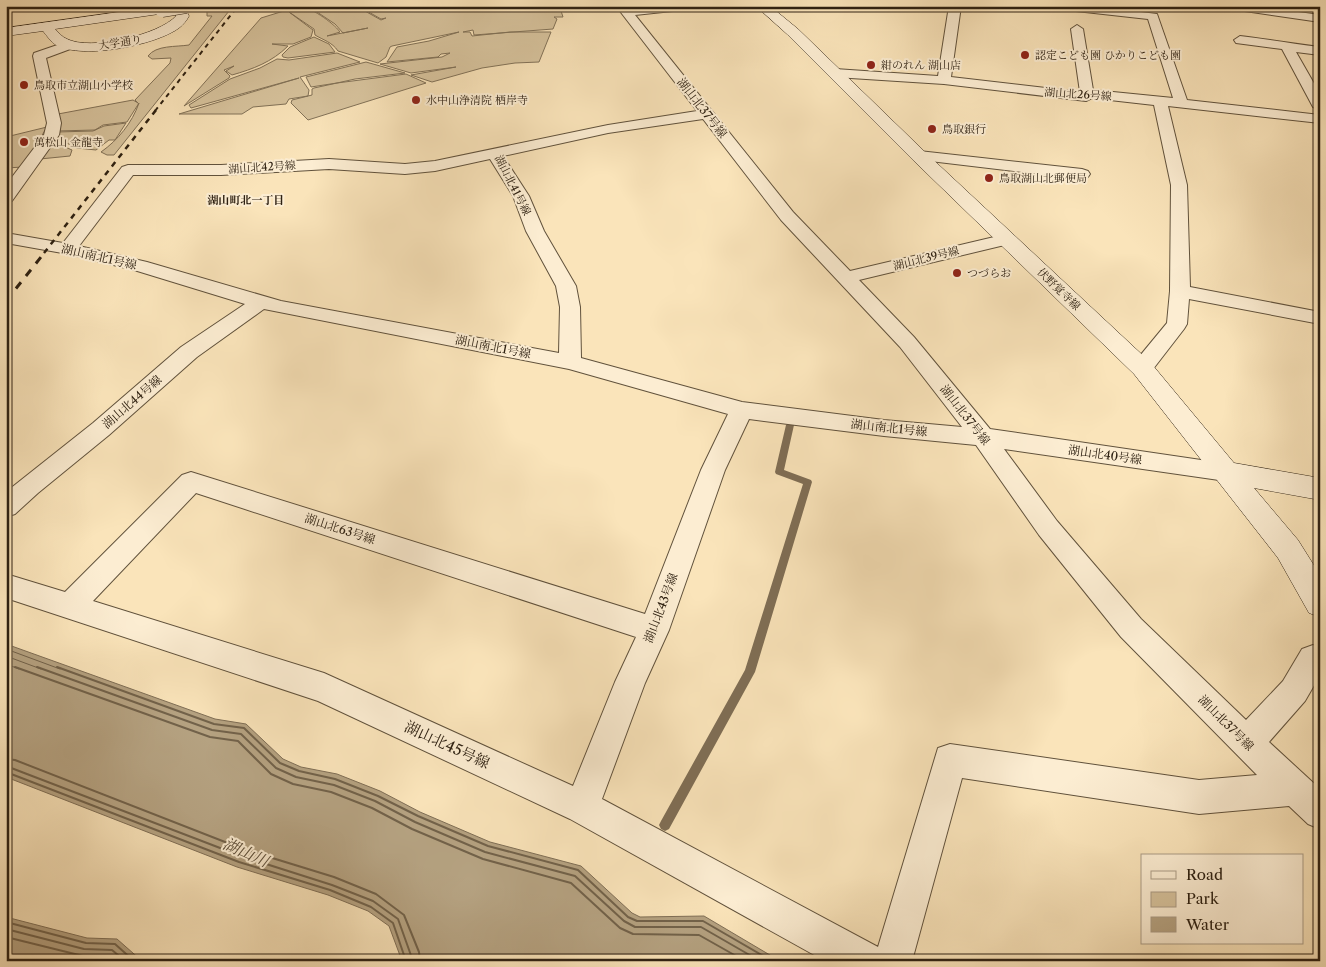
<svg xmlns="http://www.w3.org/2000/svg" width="1326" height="967" viewBox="0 0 1326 967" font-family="'Libre Caslon Text','Noto Serif JP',serif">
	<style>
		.green { fill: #d7c39d; stroke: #827258 }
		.water { fill: #b5a281; stroke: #7f6e55 }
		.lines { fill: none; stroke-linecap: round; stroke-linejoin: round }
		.shore-far1 { stroke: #72624a; stroke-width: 1 }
		.shore { stroke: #72624a; stroke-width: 2 }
		.stream { fill: #7f6e55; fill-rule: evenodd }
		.street-casing { stroke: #61523c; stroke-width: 2 }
		.secondary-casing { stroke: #2e2112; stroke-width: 1 }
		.street { fill: #fcedd2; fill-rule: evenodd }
		.secondary { fill: #fcedd2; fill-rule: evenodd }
		.rail-far2 { stroke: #2e2112; stroke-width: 2; stroke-dasharray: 4.5 4.5; stroke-linecap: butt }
		.rail-far1 { stroke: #2e2112; stroke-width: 2.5; stroke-dasharray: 5.5 5.5; stroke-linecap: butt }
		.rail { stroke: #2e2112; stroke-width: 3; stroke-dasharray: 8 8; stroke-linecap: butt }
		.secondary-bridge-casing { stroke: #2e2112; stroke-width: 15; stroke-linecap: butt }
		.secondary-bridge { stroke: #fcedd2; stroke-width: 14 }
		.poi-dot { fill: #8f2418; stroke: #fcedd2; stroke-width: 2 }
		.labels { text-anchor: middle; stroke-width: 4; stroke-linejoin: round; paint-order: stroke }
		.far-street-label { font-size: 11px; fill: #2e2112; stroke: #fcedd2 }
		.far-poi-label { font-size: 11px; fill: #2e2112; stroke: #fcedd2; text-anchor: start }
		.far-neighbourhood-label { font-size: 11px; font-weight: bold; fill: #2e2112; stroke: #fcedd2 }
		.street-label { font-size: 12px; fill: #2e2112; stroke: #fcedd2 }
		.near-street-label { font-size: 15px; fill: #2e2112; stroke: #fcedd2 }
		.near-water-label { font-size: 16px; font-style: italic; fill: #5d4e39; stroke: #fcedd2 }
	</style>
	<rect width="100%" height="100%" fill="#fae4ba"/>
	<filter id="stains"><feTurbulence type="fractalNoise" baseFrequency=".004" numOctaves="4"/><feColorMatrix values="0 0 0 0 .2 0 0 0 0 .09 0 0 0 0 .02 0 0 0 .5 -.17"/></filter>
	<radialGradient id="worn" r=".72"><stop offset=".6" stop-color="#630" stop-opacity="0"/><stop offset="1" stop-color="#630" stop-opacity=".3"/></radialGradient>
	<!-- green -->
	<path class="green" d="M 233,6 L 114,155 L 107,155 L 101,152 C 118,140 132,123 139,103 L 127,122 L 103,125 L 95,130 L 57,131 L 58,114 L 133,100 L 138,103 L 135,100 L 170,63 L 171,58 L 152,59 L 148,56 C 156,45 176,47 189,45 L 212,16 L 207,16 L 207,11 Z
		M 300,6 C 308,6 333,22 340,32 L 327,36 L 368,28 L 343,33 L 335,24 L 308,6 L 356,6 L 381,20 L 386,18 L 381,19 L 358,6 L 545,6 L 545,8 L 560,8 L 563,17 L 554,17 L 557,19 L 553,29 L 474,35 L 473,30 L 463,32 L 470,32 L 472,36 L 510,32 L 551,32 L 539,62 L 515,63 L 482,68 L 432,82 L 411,75 L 456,67 L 411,73 L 380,64 L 442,57 L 450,53 L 441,54 L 438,57 L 387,62 L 397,47 L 429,41 L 459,32 L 392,46 L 390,47 L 386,57 L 378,63 L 338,51 C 332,42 323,40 315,35 L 314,29 L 289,12 L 313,30 L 311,37 L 293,44 L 272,44 L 288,46 C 272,62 253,69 232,75 L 226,71 L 234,66 L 224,70 L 230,76 L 229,78 L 184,106 L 261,18 Z
		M 314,37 L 329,44 L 335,52 L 288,58 L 283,57 L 282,55 L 290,47 Z
		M 337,53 L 360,62 L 300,77 L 309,90 L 308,96 L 289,99 L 286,104 L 253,107 L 242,114 L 179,114 L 299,78 L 191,108 L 189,105 L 230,79 L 260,68 L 277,59 L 289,60 Z
		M 366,62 L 405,73 L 355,79 L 337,83 L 406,74 L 426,83 L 308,120 L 291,103 L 292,100 L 312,95 L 312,89 L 314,88 L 337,83 L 311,87 L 306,77 Z
		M 126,123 L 115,140 L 109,140 L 96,150 L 77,148 L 54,137 L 57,132 L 93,131 L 104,126 Z
		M 47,127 L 23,167 L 6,168 L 6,137 Z
		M 52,141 L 72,150 L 70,156 L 40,159 Z"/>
	<!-- water -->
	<path class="water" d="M 6,644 L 215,719 L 246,724 L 283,759 L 301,767 L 337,774 L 380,791 L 420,812 L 490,842 L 581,866 L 632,913 L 640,917 L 704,916 L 780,961 L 402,961 L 389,926 L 368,911 L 328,895 L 237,867 L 6,777 Z
		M 6,917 L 87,938 L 117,939 L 142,961 L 6,961 Z"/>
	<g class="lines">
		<!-- shore-far1 -->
		<path class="shore-far1" d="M 6,649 L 60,669
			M 6,656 L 41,669
			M 6,664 L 19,669"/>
		<!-- shore -->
		<path class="shore" d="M 15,667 L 210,737 L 238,741 L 271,774 L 293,784 L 331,792 L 372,808 L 412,829 L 483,859 L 571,883 L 620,928 L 633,934 L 699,935 L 745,961
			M 37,667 L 212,730 L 241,734 L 276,768 L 296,777 L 334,785 L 375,801 L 415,822 L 485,852 L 575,876 L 624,921 L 635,927 L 701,927 L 760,961
			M 57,667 L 214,724 L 244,728 L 280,763 L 299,771 L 335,779 L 378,796 L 418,816 L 488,846 L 578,870 L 628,917 L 637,921 L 703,921 L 772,961
			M 6,759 L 15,760 L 243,849 L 334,877 L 376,894 L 404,915 L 419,952 L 420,961
			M 6,766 L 241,856 L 332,885 L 373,901 L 398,919 L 413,961
			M 6,772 L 239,862 L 330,890 L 371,907 L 393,923 L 406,961
			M 6,922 L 86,943 L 115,944 L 134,961
			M 6,929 L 84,949 L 112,950 L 125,961
			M 6,937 L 83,956 L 109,958 L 113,961"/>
		<!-- stream -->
		<path class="stream" d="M 790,422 L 794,425 L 784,470 L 811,480 L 812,482 L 755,672 L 669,829 L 665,831 L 661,829 L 659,825 L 661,821 L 745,670 L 803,484 L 776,474 L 775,472 L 786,425 Z"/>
		<defs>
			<path id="street" d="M 616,6 L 628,6 L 630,8 L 697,6 L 691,9 L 635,15 L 793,212 L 850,271 L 1007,234 L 1013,235 L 1016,239 L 1013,243 L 859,280 L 914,337 L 990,429 L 1235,465 L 1238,472 L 1235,479 L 1226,481 L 1004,449 L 1057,521 L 1141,619 L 1246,720 L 1283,681 L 1302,649 L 1313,645 L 1320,648 L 1320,675 L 1305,701 L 1269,742 L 1320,789 L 1320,829 L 1308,824 L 1289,806 L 1199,814 L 962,778 L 912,961 L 825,961 L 570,819 L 318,701 L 6,598 L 6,574 L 65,592 L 182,475 L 191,472 L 645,614 L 701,470 L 728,414 L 569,369 L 264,309 L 197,357 L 109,435 L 38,493 L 15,514 L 6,517 L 6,492 L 93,423 L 181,347 L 245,304 L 134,270 L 68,254 L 6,243 L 6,233 L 63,243 L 122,167 L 128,165 L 221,165 L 329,159 L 405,164 L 435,161 L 608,125 L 697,111 ZM 703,119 L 781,220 L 900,347 L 962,427 L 884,420 L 742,402 L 581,358 L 580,307 L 576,286 L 544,231 L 529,196 L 503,156 L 608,133 ZM 490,159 L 513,196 L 526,231 L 556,286 L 560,307 L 559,353 L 281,301 L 147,262 L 79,246 L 133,175 L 221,175 L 329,169 L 405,174 L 435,171 ZM 749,419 L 884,436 L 976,445 L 1039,535 L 1121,637 L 1257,775 L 1199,780 L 950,744 L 938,748 L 878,947 L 602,799 L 645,683 L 669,630 L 725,470 ZM 196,493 L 636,637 L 615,682 L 573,786 L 324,673 L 93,601 Z
				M 949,6 L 961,6 L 951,77 L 1080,92 L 1071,29 L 1077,25 L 1083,29 L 1093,90 L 1173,98 L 1148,19 L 1058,9 L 1052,6 L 1093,6 L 1157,14 L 1187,100 L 1320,115 L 1320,123 L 1168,106 L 1187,185 L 1190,287 L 1320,312 L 1320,324 L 1189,299 L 1187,324 L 1184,329 L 1150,373 L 1142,375 L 1134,373 L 1131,368 L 1134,363 L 1167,323 L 1170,291 L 1171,185 L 1154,105 L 1092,98 L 1086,101 L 944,84 L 835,77 L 828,73 L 835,69 L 938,76 Z
				M 1225,6 L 1256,6 L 1320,15 L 1320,22 L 1231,9 Z
				M 1240,36 C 1267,39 1293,44 1320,47 L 1320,55 L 1296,52 L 1320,94 L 1320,111 L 1313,107 L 1282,49 L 1236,43 L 1234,40 Z
				M 69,41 L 73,42 L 75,45 L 73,48 L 46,58 L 61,123 L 59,135 L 12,201 L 6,202 L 6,185 L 44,135 L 47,123 L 33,56 L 34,53 Z
				M 919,151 L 1082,169 L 1088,171 L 1090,174 L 1088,177 L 1082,179 L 913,159 L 911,156 L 913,153 Z"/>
			<path id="secondary" d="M 162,6 L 168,10 L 166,13 L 55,29 C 59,33 62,37 67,39 C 90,51 159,35 176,16 L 172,6 L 184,6 L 189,16 C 187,20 183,25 179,28 C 156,45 83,60 56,45 C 51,42 47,36 43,31 L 6,36 L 6,28 Z
				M 756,6 L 770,6 L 798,29 L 925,152 L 1150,362 L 1234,463 L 1320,478 L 1320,500 L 1254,488 L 1298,540 L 1320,575 L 1320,617 L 1309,613 L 1278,558 L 1134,374 L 913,160 L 788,35 Z"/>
		</defs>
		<!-- street casing -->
		<use href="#street" class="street-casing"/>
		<!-- secondary casing -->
		<use href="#secondary" class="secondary-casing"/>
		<!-- street -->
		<use href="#street" class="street"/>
		<!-- secondary -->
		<use href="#secondary" class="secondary"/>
		<!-- rail-far2 -->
		<path class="rail-far2" d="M 155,111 L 238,6"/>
		<!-- rail-far1 -->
		<path class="rail-far1" d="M 44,253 L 156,110"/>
		<!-- rail -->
		<path class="rail" d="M 6,301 L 45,252"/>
		<defs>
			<path id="secondary-bridge" d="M 162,10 L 186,6"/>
		</defs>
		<!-- secondary-bridge casing -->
		<use href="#secondary-bridge" class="secondary-bridge-casing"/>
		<!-- secondary-bridge -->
		<use href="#secondary-bridge" class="secondary-bridge"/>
	</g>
	<!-- markers -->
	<g class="poi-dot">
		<circle cx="1025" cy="55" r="5"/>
		<circle cx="871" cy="65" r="5"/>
		<circle cx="24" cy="85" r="5"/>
		<circle cx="416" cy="100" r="5"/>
		<circle cx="932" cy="129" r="5"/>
		<circle cx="24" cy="142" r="5"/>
		<circle cx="989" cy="178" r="5"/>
		<circle cx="957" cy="273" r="5"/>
	</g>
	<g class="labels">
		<!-- far-street labels -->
		<g class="far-street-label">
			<text transform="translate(120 42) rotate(-9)" y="4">大学通り</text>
			<text transform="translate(1078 94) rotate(4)" y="4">湖山北26号線</text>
			<text transform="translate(262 167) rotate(-4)" y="4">湖山北42号線</text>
			<text transform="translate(513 185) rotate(63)" y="4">湖山北41号線</text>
			<text transform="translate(926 258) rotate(-14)" y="4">湖山北39号線</text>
			<text transform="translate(1059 289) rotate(44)" y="4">伏野覚寺線</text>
		</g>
		<!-- far-poi labels -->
		<g class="far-poi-label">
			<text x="1035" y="59">認定こども園 ひかりこども園</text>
			<text x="881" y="69">紺のれん 湖山店</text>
			<text x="34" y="89">鳥取市立湖山小学校</text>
			<text x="426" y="104">水中山浄清院 栖岸寺</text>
			<text x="942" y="133">鳥取銀行</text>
			<text x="34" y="146">萬松山 金龍寺</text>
			<text x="999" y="182">鳥取湖山北郵便局</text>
			<text x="967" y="277">つづらお</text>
		</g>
		<!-- far-neighbourhood labels -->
		<g class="far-neighbourhood-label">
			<text x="246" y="204">湖山町北一丁目</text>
		</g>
		<!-- street labels -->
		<g class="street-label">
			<text transform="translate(702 108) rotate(52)" y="4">湖山北37号線</text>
			<text transform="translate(99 257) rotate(13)" y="4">湖山南北1号線</text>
			<text transform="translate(493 347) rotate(11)" y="4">湖山南北1号線</text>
			<text transform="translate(132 402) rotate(-41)" y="4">湖山北44号線</text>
			<text transform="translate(965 415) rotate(52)" y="4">湖山北37号線</text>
			<text transform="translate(889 428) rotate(6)" y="4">湖山南北1号線</text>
			<text transform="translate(1105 455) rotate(8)" y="4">湖山北40号線</text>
			<text transform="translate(340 529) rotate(18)" y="4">湖山北63号線</text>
			<text transform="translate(661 608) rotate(-69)" y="4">湖山北43号線</text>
			<text transform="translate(1226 723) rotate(45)" y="4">湖山北37号線</text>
		</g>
		<!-- near-street labels -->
		<g class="near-street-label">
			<text transform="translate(447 745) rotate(25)" y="5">湖山北45号線</text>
		</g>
		<!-- near-water labels -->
		<g class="near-water-label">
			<text transform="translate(246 852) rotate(24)" y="6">湖山川</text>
		</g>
	</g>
	<!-- margin -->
	<rect width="1326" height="967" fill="none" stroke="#fae4ba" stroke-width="25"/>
	<rect x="8" y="8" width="1311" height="952" fill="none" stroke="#2e2112" stroke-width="2.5"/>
	<rect x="12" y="12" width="1301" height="942" fill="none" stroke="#2e2112"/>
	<!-- legend -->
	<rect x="1141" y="854" width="162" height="90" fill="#fcedd2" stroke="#aa9b85"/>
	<rect x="1151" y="871" width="25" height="8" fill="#fcedd2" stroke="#aa9b85"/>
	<text x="1186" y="880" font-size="15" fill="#2e2112">Road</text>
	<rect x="1151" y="892" width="25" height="15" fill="#d7c39d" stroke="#aa9b85"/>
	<text x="1186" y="904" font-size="15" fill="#2e2112">Park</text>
	<rect x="1151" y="917" width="25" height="15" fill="#b5a281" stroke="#aa9b85"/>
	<text x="1186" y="930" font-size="15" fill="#2e2112">Water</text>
	<rect width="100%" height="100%" filter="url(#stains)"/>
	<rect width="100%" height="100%" fill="url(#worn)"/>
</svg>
